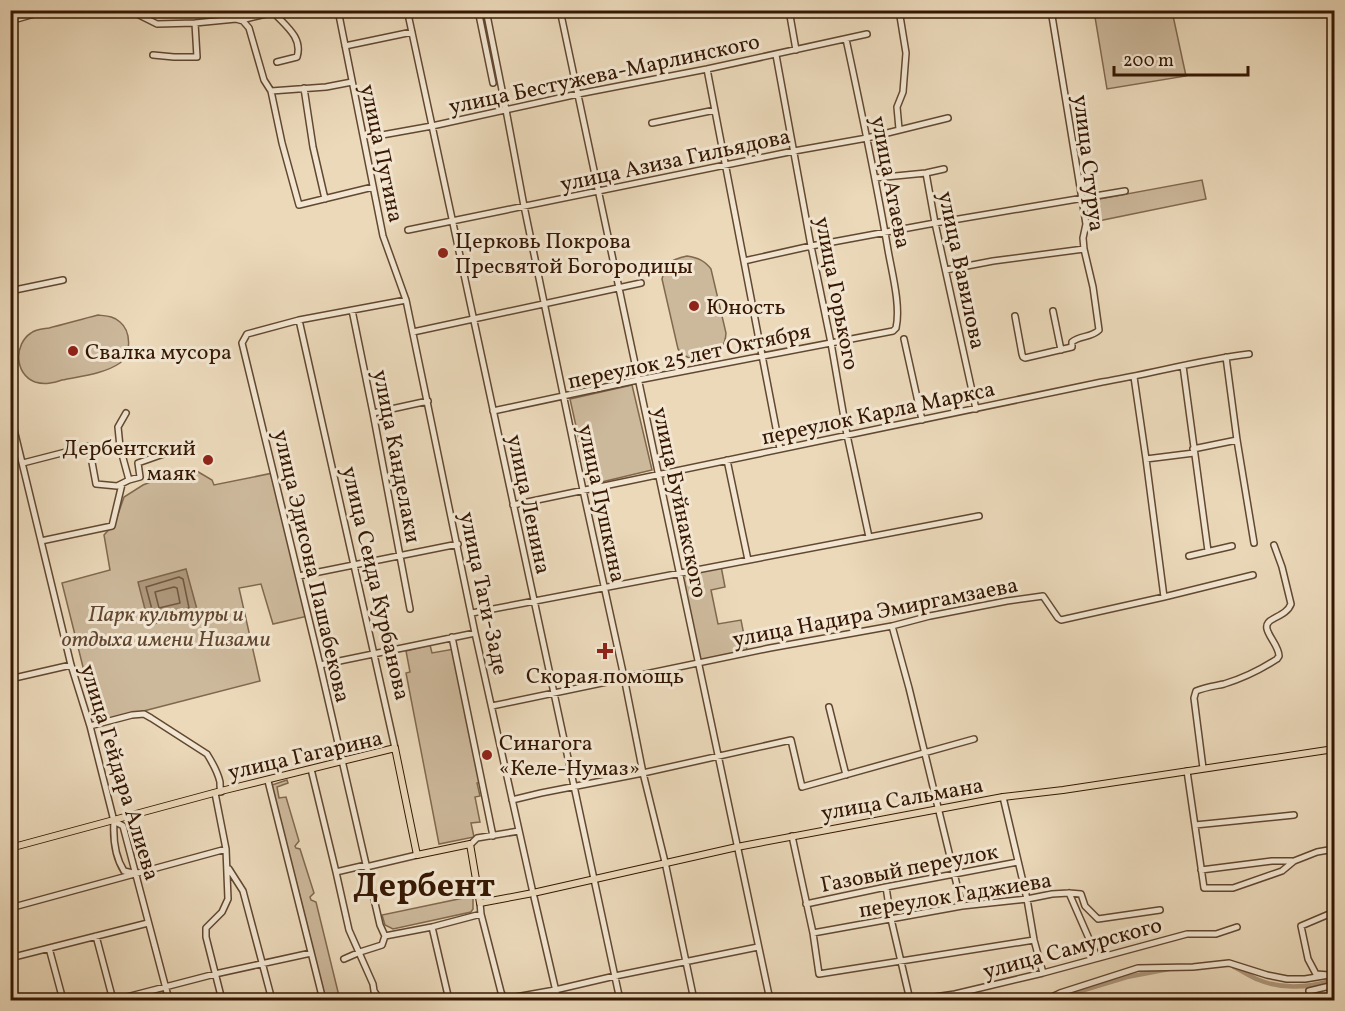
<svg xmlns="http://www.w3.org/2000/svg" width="1345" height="1011" viewBox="0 0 1345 1011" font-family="Vollkorn,serif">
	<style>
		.green { fill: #ccb89b; stroke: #80684e; stroke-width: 1.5 }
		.water { fill: #ad977b; stroke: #7d644b; stroke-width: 1.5 }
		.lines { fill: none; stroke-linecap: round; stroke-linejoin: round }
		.shore { stroke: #71573e; stroke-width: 1.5 }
		.canal { stroke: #ad977b; stroke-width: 4.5 }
		.minor-casing { stroke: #624830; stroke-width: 8 }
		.major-casing { stroke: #351702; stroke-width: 8 }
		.minor { stroke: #f2e6d2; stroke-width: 5 }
		.major { stroke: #ebd9ba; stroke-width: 6 }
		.poi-dot { fill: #8f2418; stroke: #f2e6d2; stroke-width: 2 }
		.labels { text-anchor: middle; stroke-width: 6; stroke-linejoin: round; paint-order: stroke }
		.street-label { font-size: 22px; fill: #351702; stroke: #f2e6d2 }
		.poi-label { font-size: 22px; fill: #351702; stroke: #f2e6d2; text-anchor: start }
		.park-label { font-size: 22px; font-style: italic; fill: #624730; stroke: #f2e6d2 }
		.town-label { font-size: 34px; font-weight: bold; fill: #351702; stroke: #f2e6d2 }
	</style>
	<rect width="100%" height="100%" fill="#ebd9ba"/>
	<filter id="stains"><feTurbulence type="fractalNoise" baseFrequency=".00333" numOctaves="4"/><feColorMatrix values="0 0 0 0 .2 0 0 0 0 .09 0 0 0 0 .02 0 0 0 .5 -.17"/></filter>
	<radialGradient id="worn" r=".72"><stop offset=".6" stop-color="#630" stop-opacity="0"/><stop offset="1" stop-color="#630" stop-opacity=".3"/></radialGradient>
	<!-- green -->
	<path class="green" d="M 1094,11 L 1172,11 L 1186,76 L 1107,89 Z
		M 1202,180 L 1206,199 L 1098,221 L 1094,200 Z
		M 687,256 C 698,258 704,260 711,269 L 726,333 C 725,359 694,370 678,349 L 662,279 C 666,262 670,260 687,256 Z
		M 98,315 C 106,316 114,316 120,322 C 131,331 132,354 120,363 C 104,374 81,376 62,380 C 53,383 45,385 35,382 C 14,374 14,344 31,333 C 36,329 43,329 49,328 C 65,324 82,319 98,315 Z
		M 632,385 L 652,470 L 589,485 L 570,399 Z
		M 195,470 L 212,480 L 214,485 L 273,473 L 308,616 L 273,624 L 261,584 L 239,588 L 260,681 L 97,723 L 62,583 L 110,570 L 104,535 L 115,523 L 124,497 L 143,485 L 168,475 Z
		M 721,566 L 725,587 L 711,590 L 718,624 L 741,620 L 747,650 L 700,660 L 682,574 Z
		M 430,645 L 432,653 L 454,649 L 481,782 L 477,783 L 480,796 L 475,797 L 480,822 L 471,823 L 474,837 L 439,844 L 406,673 L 410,672 L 406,651 Z
		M 287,780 L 288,783 L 277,787 L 279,798 L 286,797 L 299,841 L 295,846 L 296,848 L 300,849 L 314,893 L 310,897 L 311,900 L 316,902 L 340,1000 L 325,1000 C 309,928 289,857 272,785 Z
		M 473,896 L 473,909 L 471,912 L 393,929 L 385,925 L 382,915 Z"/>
	<!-- water -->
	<path class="water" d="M 186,569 L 198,613 L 149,625 L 138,582 Z"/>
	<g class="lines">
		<!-- shore -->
		<path class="shore" d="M 179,577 L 183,579 L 189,608 L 154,617 L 146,587 Z
			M 174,587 L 177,588 L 180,603 L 159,608 L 155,592 Z"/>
		<!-- canal -->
		<path class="canal" d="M 1234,967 C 1242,971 1251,977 1259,980 C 1283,990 1311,987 1334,980
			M 1056,1000 L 1061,997 L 1127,977 L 1169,969"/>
		<defs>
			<path id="minor" d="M 129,10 L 157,24 L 195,23 L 236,19 L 243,21 L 249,28 L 264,80 L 271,91 L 282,143 L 299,205 L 373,187
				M 338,10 L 383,236 L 406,300 L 475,633 L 533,893
				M 409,10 L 408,14 L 620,1000
				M 478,10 L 493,83
				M 486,10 L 506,110 L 524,206 L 583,490 L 624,677 L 643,773 L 665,862 L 694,1000
				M 560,10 L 770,1000
				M 789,10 L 796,50
				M 274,13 C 286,26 303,38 297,57 L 277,62
				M 241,20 L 283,10
				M 10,21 L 48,10
				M 345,46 L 412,32
				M 153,55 L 174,57 L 197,57 L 195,23
				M 776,55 L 811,246 L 831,343 L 847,435 L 869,537
				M 707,69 L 780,449
				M 304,88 L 313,147 L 325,199
				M 271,91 L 326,87 L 352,82
				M 652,123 L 715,110
				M 899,129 L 897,107 L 903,92 L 906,53 L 899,10
				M 382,135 L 432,126 L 578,94 L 707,69 L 867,34
				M 926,173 L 935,223 L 976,409
				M 875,178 L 926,173 L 944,169
				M 408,230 L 794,151 L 867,138 L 948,118
				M 744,261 L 811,246 L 935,223 L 1125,191
				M 946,270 L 993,261 L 1084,249
				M 10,291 L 63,280
				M 352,310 L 373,413 L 410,609
				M 1053,311 L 1061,350
				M 1015,316 L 1022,354 L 1023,357 L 1025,358 L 1072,347 L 1072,342 C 1080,335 1091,338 1099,330 L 1093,287 L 1084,249 L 1083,238 L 1086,224 L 1082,199 L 1051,10
				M 299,320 L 395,748
				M 413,332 L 641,283
				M 904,339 L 922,420
				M 1226,357 L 1237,440 L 1254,543
				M 1183,366 L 1208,551
				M 1134,377 L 1146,459 L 1164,597
				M 493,411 L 638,380 L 893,331 L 896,328 C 901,306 892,273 888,250 C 876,179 861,109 846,39
				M 10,413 L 71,665 L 90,726 L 114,821 L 123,826 L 169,1000
				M 373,413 L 428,401
				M 1193,449 L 1237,440
				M 1146,459 L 1194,453
				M 727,460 L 748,560
				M 23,463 L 89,446 L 96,484 L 117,486 L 129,480 L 120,447 L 118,427 L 126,413
				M 129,480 L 140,477 L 138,463 L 189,445
				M 513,505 L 1102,382 C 1151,374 1199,360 1249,354
				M 41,541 L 112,526 L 122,484
				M 1189,556 L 1232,546
				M 299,576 L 458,544
				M 472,613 L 979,516
				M 892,626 L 909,688 L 962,906
				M 452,637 L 493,836
				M 320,665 L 475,633
				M 10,679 L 71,665
				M 492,706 L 770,648 L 892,626 L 930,616 L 1007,601 L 1043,596 L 1058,618 L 1061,620 L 1164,597 L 1253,575
				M 829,707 L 846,775
				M 90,726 L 132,715 L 144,714 L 151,718 L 207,754 C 212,762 218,773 220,782 C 220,785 220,789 221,792
				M 1203,768 L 1194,698 L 1196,691 C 1206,687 1215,686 1224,684 C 1244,678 1260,670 1277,659 L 1279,656 C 1279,642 1256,627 1273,619 C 1280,615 1288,612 1291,604 L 1282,567 L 1274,545
				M 311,769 L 336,872 L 349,930 L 373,984 L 374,991 L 380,1000
				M 1187,771 L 1204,888 L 1233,888 L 1282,871 L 1294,861 L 1317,852 L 1334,849
				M 268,781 L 323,1000
				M 215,793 L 226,849 L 228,899 L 222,912 L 206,928 L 206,937 L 222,1000
				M 1003,797 L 1027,899 L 1034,940 L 1043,973
				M 512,800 L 541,793 L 643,773 L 791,740 L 802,787 L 974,739
				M 114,821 C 113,838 115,857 124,871 L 133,873
				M 1195,825 L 1294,815
				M 792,836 L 813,933 L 819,974 L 1034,940
				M 470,845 L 477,838 L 519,831
				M 366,867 L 417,855
				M 229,869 L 243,891 L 272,1000
				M 1201,870 L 1272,861 L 1292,861
				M 336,872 L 366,865
				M 886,887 L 891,919 L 910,1000
				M 1069,893 L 1097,957
				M 534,897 L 558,1000
				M 480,903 L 481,914 L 501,992 L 505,1000
				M 806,904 L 886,887 L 1018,862
				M 10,908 L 226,849
				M 1334,912 L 1301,926 L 1308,959 L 1316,974 L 1329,975 L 1334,984
				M 432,927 L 449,1000
				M 813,933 L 962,906 L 1027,899 L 1052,894 L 1069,893 L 1081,894 L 1085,906 L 1098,919 L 1160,910
				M 96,936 L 113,1000
				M 385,936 L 380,925 L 320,665 L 242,343 L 247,334 L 299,320 L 406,300
				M 385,936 L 432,927 L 481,914
				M 49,948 L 63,1000
				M 10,958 L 148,923
				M 344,959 L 360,952 L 382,945 L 385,936
				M 1309,991 L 1334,985
				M 115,1000 L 215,974 L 311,953
				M 489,1000 L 504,999 L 555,990 L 615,976 L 758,947
				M 914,1000 L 955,994 L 1043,973 L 1187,934 L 1216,934 L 1237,927
				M 1045,1000 L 1060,993 L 1138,968 L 1193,967 L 1229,963 L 1267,975 L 1287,979 L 1305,979 L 1329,975"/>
			<path id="major" d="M 10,848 L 221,791 L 395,748 L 417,855 L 470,844 L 480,903
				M 480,903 L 533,893 L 737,847 L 939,809 L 1003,797 L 1063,790 L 1334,749"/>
		</defs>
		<!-- minor casing -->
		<use href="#minor" class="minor-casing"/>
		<!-- major casing -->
		<use href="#major" class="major-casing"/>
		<!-- minor -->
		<use href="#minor" class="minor"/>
		<!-- major -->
		<use href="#major" class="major"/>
	</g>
	<!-- markers -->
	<g class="poi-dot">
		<circle cx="443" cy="253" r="6"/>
		<circle cx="694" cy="306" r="6"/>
		<circle cx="73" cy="351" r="6"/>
		<circle cx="208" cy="460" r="6"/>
		<path d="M602 642h6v6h6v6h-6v6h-6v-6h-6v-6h6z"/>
		<circle cx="487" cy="755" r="6"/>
	</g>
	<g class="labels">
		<!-- street labels -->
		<g class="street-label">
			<text transform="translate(604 73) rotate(-12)" y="8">улица Бестужева-Марлинского</text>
			<text transform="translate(383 153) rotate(78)" y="8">улица Пугина</text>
			<text transform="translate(675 159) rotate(-12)" y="8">улица Азиза Гильядова</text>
			<text transform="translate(1090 163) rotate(83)" y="8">улица Стуруа</text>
			<text transform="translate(892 182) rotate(79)" y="8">улица Атаева</text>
			<text transform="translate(963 270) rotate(78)" y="8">улица Вавилова</text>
			<text transform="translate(838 293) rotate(79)" y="8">улица Горького</text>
			<text transform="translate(689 355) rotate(-12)" y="8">переулок 25 лет Октября</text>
			<text transform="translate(878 412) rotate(-12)" y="8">переулок Карла Маркса</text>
			<text transform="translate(398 456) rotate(79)" y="8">улица Канделаки</text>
			<text transform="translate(681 502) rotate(78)" y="8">улица Буйнакского</text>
			<text transform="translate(603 503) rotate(78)" y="8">улица Пушкина</text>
			<text transform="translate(530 504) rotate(78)" y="8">улица Ленина</text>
			<text transform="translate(313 566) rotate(77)" y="8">улица Эдисона Пашабекова</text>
			<text transform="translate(377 583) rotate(77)" y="8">улица Сеида Курбанова</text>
			<text transform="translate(485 593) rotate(78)" y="8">улица Таги-Заде</text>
			<text transform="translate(875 611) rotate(-11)" y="8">улица Надира Эмиргамзаева</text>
			<text transform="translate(305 754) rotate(-13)" y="8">улица Гагарина</text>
			<text transform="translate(121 772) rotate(73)" y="8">улица Гейдара Алиева</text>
			<text transform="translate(902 798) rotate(-10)" y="8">улица Сальмана</text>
			<text transform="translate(909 867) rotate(-11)" y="8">Газовый переулок</text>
			<text transform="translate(955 894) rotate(-9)" y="8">переулок Гаджиева</text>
			<text transform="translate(1072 947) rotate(-15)" y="8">улица Самурского</text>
		</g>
		<!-- poi labels -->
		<g class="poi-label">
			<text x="455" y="248">Церковь Покрова<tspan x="455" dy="25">Пресвятой Богородицы</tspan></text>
			<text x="706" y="314">Юность</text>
			<text x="85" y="359">Свалка мусора</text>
			<text x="196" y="455" text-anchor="end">Дербентский<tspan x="196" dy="25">маяк</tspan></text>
			<text x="605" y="683" text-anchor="middle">Скорая помощь</text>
			<text x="499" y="750">Синагога<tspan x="499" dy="25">«Келе-Нумаз»</tspan></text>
		</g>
		<!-- park labels -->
		<g class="park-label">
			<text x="166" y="621">Парк культуры и<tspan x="166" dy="25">отдыха имени Низами</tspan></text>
		</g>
		<!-- town labels -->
		<g class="town-label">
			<text x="424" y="896">Дербент</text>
		</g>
	</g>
	<!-- margin -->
	<rect width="1345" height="1011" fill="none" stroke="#ebd9ba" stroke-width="36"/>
	<rect x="12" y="12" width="1321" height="987" fill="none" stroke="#351702" stroke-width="3"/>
	<rect x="18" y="18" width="1309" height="975" fill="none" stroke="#351702" stroke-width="1.5"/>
	<!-- scale -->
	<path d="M1114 66v9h134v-9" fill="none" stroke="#351702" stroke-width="3"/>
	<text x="1123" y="66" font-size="18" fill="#351702" stroke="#f2e6d2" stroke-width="4.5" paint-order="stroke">200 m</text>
	<rect width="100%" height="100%" filter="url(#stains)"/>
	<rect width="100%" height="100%" fill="url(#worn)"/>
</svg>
